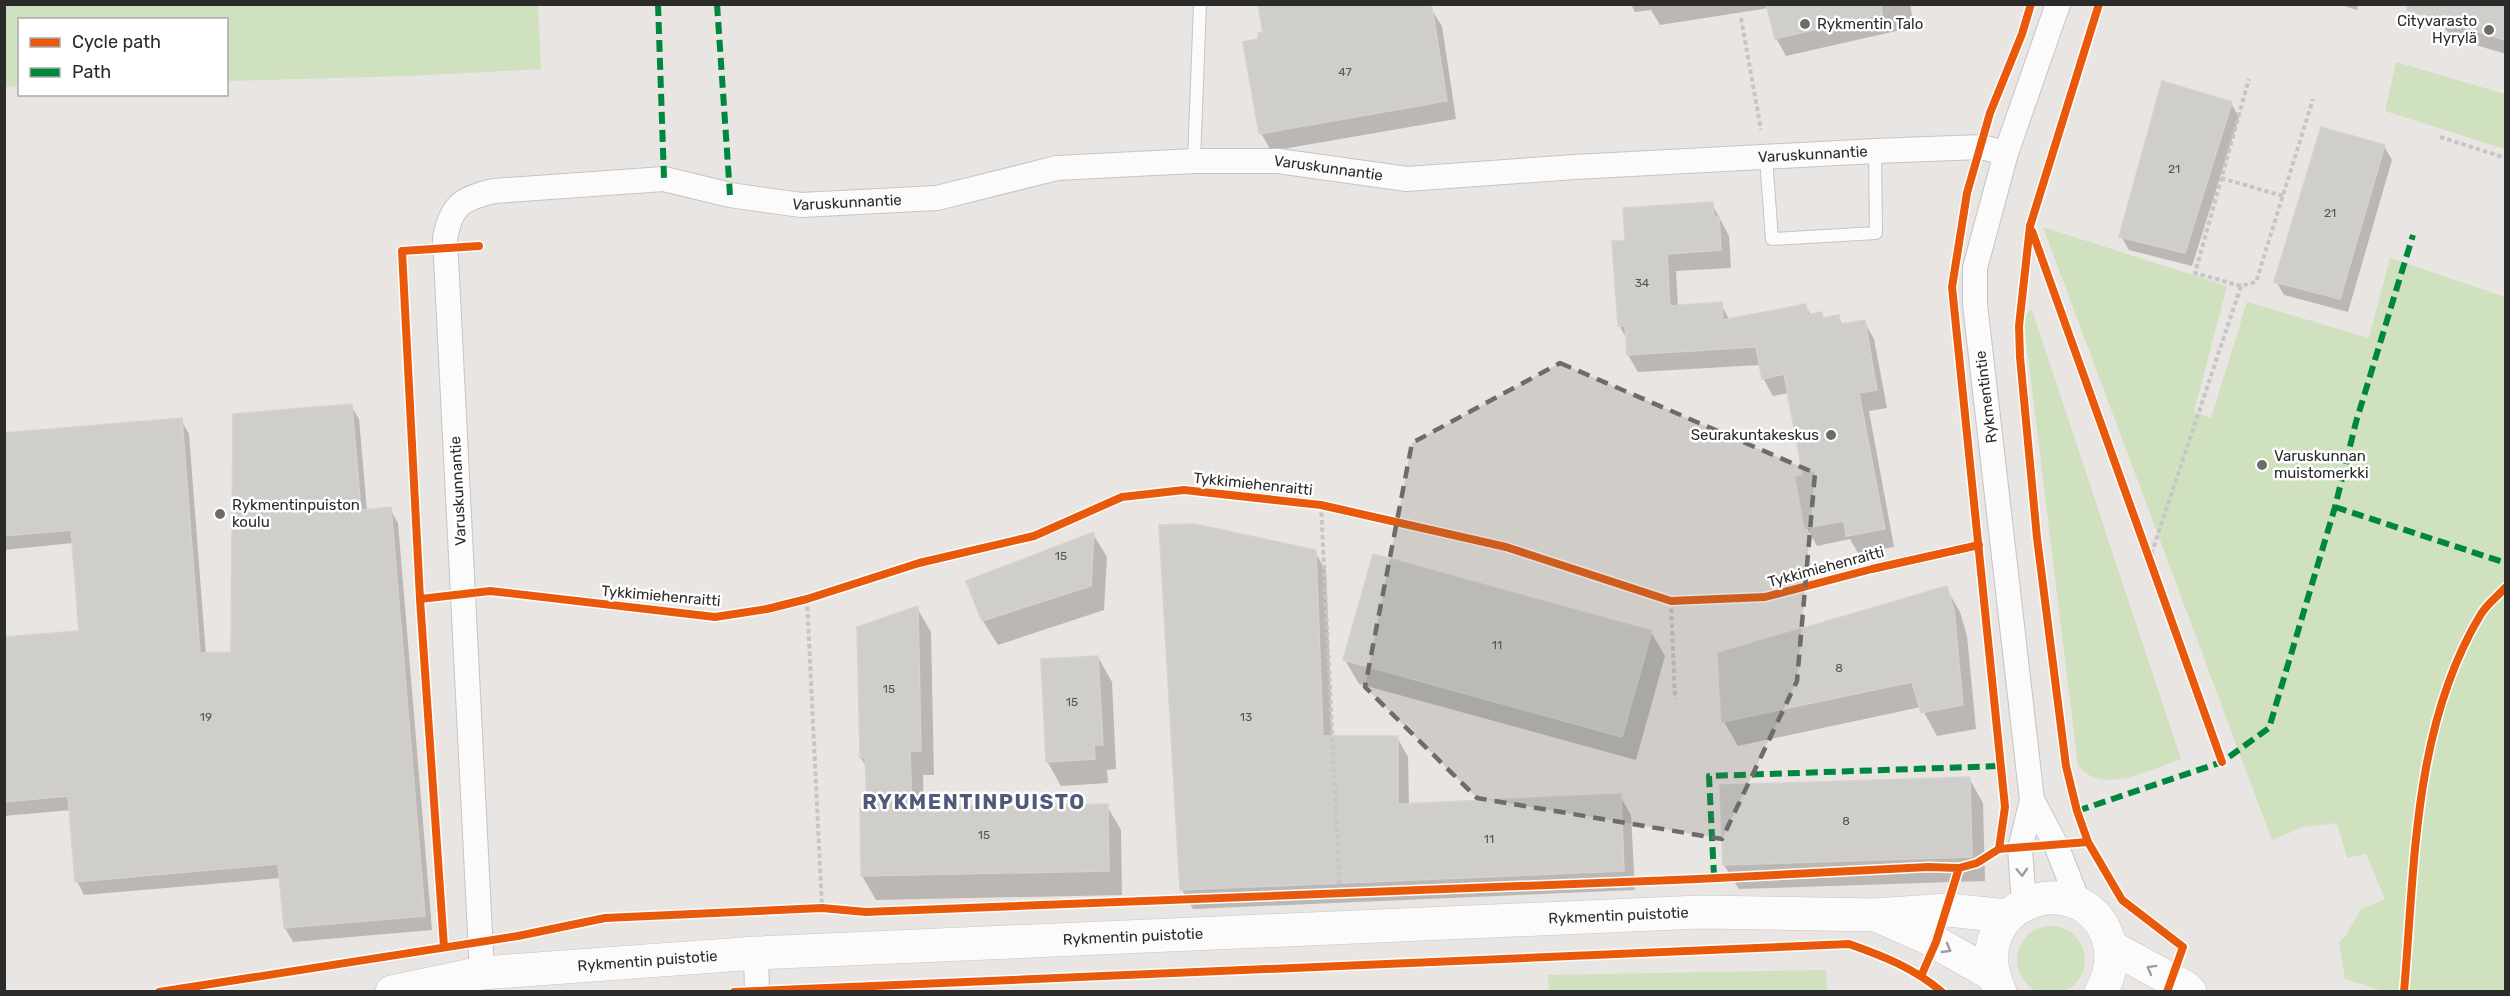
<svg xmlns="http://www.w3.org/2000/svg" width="2510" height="996" viewBox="0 0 2510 996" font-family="Rubik,sans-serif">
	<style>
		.green { fill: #cfe1be }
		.shadow { fill: #0003 }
		.building { fill: #d0cecb; stroke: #d4d1ce; stroke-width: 1.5 }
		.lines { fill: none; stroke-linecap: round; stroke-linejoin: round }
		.lane-casing { stroke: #c5c4c4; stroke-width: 14 }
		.street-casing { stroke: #c5c4c4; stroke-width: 26 }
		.secondary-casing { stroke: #c5c4c4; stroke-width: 34 }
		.path { stroke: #c6c6c6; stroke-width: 4; stroke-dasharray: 4.5 3; stroke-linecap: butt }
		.lane { stroke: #fcfbfb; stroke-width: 12 }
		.street { stroke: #fcfbfb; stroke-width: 24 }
		.secondary { stroke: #fcfbfb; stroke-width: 33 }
		.quiet { stroke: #00873e; stroke-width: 6; stroke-dasharray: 12 6; stroke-linecap: butt }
		.cycleway-casing { stroke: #fff; stroke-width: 11 }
		.cycleway { stroke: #e8590c; stroke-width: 8 }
		.oneway { stroke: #9e9d9d }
		.marked { fill: #6e6c6b; fill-opacity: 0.2; stroke: #6e6c6b; stroke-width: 4.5; stroke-dasharray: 12 8; stroke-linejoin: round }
		.poi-dot { fill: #6e6c6b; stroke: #fff; stroke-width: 2 }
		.labels { text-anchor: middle; stroke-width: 5; stroke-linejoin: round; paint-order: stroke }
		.number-label { font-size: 12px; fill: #555454 }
		.poi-label { font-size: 15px; fill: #2b2b2b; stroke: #fff; text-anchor: start }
		.street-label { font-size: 15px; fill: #2b2b2b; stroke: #fff }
		.district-label { font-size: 21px; font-weight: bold; letter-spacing: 1.5px; fill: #505a78; stroke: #fff }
	</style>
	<rect width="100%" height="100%" fill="#e9e5e2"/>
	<!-- green -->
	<path class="green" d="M 4,5 L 538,5 L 541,69 L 410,76 L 227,81 L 226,20 L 20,20 L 19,86 L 5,87 Z
		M 2396,62 L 2505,94 L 2505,149 L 2385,111 Z
		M 2043,227 L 2227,286 L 2194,412 L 2211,418 L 2247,302 L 2369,338 L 2390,258 L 2505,297 L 2505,991 L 2384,991 L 2345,979 L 2339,942 L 2345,937 L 2361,909 L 2385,899 L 2366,854 L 2347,858 L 2337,823 L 2303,827 L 2272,840 Z
		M 2032,310 L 2181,759 C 2150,769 2104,796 2078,766 L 2023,315 Z
		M2017 960a34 34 0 1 1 68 0a34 34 0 1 1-68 0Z
		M 1826,970 L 1827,991 L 1549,991 L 1548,975 Z"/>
	<!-- shadow -->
	<path class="shadow" d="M 1271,4 L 1428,4 L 1442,26 L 1456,119 L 1271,151 L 1261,133 L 1260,40 L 1265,33 Z
		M 1631,4 L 1910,4 L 1914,27 L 1786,56 L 1776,38 L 1769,8 L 1660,25 L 1651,10 L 1635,12 Z
		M 2338,4 L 2358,4 L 2357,10 Z
		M 2506,4 L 2506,54 L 2452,38 L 2429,5 Z
		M 2231,103 L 2239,117 L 2192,266 L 2129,250 L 2121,236 Z
		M 2384,146 L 2392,160 L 2348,312 L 2284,295 L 2276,281 Z
		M 1712,204 L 1729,236 L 1731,268 L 1676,271 L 1678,307 L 1721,304 L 1730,321 L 1806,306 L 1811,316 L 1821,314 L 1824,319 L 1838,317 L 1843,325 L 1864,321 L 1874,339 L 1887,408 L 1869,411 L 1894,547 L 1858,553 L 1850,539 L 1817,546 L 1807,528 L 1798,478 L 1805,477 L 1789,393 L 1773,396 L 1763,378 L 1760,365 L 1638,372 L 1628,355 L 1627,339 L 1619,325 L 1627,242 Z
		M 351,406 L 359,419 L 367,511 L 390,509 L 398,523 L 432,930 L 293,942 L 285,928 L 281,878 L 84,895 L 77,881 L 71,810 L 4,816 L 4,639 L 81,632 L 73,543 L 4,550 L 4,435 L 181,420 L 189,434 L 206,655 L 232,654 Z
		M 1093,534 L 1107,557 L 1104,610 L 998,645 L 983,621 L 968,581 Z
		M 1315,552 L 1326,571 L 1332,738 L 1397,737 L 1408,757 L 1409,805 L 1620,796 L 1631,815 L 1635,890 L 1193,909 L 1182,890 Z
		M 1946,588 L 1960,612 L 1967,636 L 1976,729 L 1937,736 L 1921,707 L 1738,746 L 1724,722 Z
		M 917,608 L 931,632 L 934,775 L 923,775 L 924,809 L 1107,806 L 1121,830 L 1122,895 L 876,900 L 862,876 L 868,809 L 867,768 L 861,758 Z
		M 1651,632 L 1665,656 L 1636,760 L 1359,684 L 1345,660 Z
		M 1098,657 L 1112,682 L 1116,769 L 1107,770 L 1108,783 L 1061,786 L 1047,761 Z
		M 1969,778 L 1983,803 L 1985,881 L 1739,889 L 1724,865 Z"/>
	<!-- building -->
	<path class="building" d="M 1258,4 L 1422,4 L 1422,7 L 1432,7 L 1447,101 L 1259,134 L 1243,42 L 1258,39 L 1258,33 L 1263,32 Z
		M 1766,4 L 1881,4 L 1882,14 L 1775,39 Z
		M 2408,4 L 2505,4 L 2505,40 L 2407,10 Z
		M 2162,81 L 2232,102 L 2185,253 L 2119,237 Z
		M 2321,127 L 2385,145 L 2340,299 L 2274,282 Z
		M 1713,202 L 1714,217 L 1719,216 L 1721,250 L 1667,254 L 1670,306 L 1722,302 L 1723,320 L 1806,304 L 1808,315 L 1822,312 L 1823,318 L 1839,315 L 1840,324 L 1865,320 L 1877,390 L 1859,393 L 1885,529 L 1846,536 L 1844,521 L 1805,528 L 1796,477 L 1803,476 L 1784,374 L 1762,379 L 1756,347 L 1627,355 L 1625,326 L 1618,326 L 1612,241 L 1625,241 L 1623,208 Z
		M 352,404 L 361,510 L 391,507 L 425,916 L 284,928 L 278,864 L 75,882 L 68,796 L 4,802 L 4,637 L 79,631 L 71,530 L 4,536 L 4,433 L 182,418 L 200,653 L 231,652 L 233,414 Z
		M 1194,524 L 1316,550 L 1323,736 L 1398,736 L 1398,804 L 1621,794 L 1624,871 L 1180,890 L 1159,525 Z
		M 1094,532 L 1091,586 L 982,621 L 966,581 Z
		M 1373,554 L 1652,631 L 1622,737 L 1343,660 Z
		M 1947,586 L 1954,610 L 1963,705 L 1921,713 L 1912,682 L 1722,722 L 1718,653 Z
		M 918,606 L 921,751 L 910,751 L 912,807 L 1108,804 L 1109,871 L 861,876 L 860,808 L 867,808 L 865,758 L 860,758 L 857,627 Z
		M 1098,656 L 1103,745 L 1094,745 L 1095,759 L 1046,762 L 1041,659 Z
		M 1970,777 L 1972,857 L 1723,865 L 1720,785 Z"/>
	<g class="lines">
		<defs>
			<path id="lane" d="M 1766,158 L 1772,239 L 1876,233 L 1875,151
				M 1194,161 L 1200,4"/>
			<g id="street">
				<path d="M 2032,800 L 2056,845 L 2079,904"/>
				<path d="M 2024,904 L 2020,849 L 2032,800 L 1975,304 L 1975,268 L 2006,153 L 2058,4"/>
				<path d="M 756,953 L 757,992"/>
				<path id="s1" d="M 482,973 L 445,238 C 451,205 463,198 494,191 L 664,179 L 730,195 L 801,205 L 937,198 L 1057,168 L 1194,161 L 1278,161 L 1407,179 L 1575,167 L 1875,151 L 1981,147 L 2006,153"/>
			</g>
			<g id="secondary">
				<path d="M 1880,917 L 1928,938 L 1993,975"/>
				<path d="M 2111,947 L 2185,987 L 2190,992"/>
				<path id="s2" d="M 392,992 L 482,973 L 756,953 L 1700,912 L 1875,915 L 1948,910 L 2007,916"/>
				<path d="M 2000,992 C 1959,902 2082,862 2108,938 C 2114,957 2111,974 2101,992"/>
			</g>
		</defs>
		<!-- lane casing -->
		<use href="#lane" class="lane-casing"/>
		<!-- street casing -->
		<use href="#street" class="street-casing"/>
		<!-- secondary casing -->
		<use href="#secondary" class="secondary-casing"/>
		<!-- path -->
		<path class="path" d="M 1741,18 L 1761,130
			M 2440,137 L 2506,158
			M 2221,178 L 2283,196
			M 2241,286 L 2195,273 L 2249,79
			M 1321,505 L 1340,894
			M 2149,561 L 2241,286 L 2256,282 L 2313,99
			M 807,599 L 822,908
			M 1671,601 L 1675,699
			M 792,989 L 793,992"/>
		<!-- lane -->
		<use href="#lane" class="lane"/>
		<!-- street -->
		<use href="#street" class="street"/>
		<!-- secondary -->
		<use href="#secondary" class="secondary"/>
		<!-- quiet -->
		<path class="quiet" d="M 658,4 L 664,179
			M 717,4 L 730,195
			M 2335,507 L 2506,563
			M 2077,811 L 2222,762 L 2269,728 L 2335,507 L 2356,422 L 2413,235
			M 1714,877 L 1709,776 L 2001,766"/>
		<defs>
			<path id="cycleway" d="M 2099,4 L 2030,226 L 2019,326 L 2020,357 L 2037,538 L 2066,766 L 2077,811 L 2088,842 L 2122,900 L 2183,947 L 2167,992
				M 2032,231 L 2222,762
				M 420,599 L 402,251 L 479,246
				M 1999,849 L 2005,807 L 1952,287 L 1967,193 L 1990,113 L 2022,34 L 2031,4
				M 444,947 L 420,599 L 490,591 L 715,617 L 767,609 L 807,599 L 919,563 L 1034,536 L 1122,497 L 1184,490 L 1321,505 L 1506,547 L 1671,601 L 1765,597 L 1872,569 L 1979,545
				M 1922,974 L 1936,942 L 1959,868
				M 159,992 L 518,936 L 605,918 L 822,908 L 866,912 L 1698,879 L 1928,867 L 1959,868 L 1977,863 L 1999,849 L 2088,842
				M 734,992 L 1849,944 C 1883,956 1914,968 1942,992
				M 2404,992 C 2415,865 2413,726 2481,614 C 2487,604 2498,596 2506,587"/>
		</defs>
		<!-- cycleway casing -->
		<use href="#cycleway" class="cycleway-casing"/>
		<!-- cycleway -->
		<use href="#cycleway" class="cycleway"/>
	</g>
	<!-- one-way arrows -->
	<defs><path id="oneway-chevron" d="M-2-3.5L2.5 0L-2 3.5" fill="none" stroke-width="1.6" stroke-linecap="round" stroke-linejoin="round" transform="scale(1.5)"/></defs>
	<g class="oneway">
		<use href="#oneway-chevron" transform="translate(2022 872) rotate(87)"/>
		<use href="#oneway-chevron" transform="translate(1947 949) rotate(30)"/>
		<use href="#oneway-chevron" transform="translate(2151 969) rotate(-151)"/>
	</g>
	<!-- marked area -->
	<path class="marked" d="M 1560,363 L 1815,473 L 1797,681 L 1722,839 L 1477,798 L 1365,687 L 1412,443 Z"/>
	<!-- markers -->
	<g class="poi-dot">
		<circle cx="1805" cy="24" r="6"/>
		<circle cx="2489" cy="30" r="6"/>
		<circle cx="1831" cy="435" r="6"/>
		<circle cx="2262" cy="465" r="6"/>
		<circle cx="220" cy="514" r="6"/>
	</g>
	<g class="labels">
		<!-- number labels -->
		<g class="number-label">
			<text x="1345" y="76">47</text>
			<text x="2174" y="173">21</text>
			<text x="2330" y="217">21</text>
			<text x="1642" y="287">34</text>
			<text x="1061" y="560">15</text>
			<text x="1497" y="649">11</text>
			<text x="1839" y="672">8</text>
			<text x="889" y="693">15</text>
			<text x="1072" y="706">15</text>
			<text x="206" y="721">19</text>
			<text x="1246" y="721">13</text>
			<text x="1846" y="825">8</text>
			<text x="984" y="839">15</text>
			<text x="1489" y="843">11</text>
		</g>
		<!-- poi labels -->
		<g class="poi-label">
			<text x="2477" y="26" text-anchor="end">Cityvarasto<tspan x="2477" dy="17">Hyrylä</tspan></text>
			<text x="1817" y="29">Rykmentin Talo</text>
			<text x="1819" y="440" text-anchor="end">Seurakuntakeskus</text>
			<text x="2274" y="461">Varuskunnan<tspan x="2274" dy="17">muistomerkki</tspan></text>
			<text x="232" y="510">Rykmentinpuiston<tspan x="232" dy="17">koulu</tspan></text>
		</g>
		<!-- street labels -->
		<g class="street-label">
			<text dy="5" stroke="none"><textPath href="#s1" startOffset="2138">Varuskunnantie</textPath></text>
			<text dy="5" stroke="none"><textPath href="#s1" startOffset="1652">Varuskunnantie</textPath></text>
			<text dy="5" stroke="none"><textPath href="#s1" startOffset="1166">Varuskunnantie</textPath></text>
			<text transform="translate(1986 397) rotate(-97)" y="5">Rykmentintie</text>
			<text transform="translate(1253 484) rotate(6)" y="5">Tykkimiehenraitti</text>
			<text transform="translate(458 491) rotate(-93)" y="5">Varuskunnantie</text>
			<text transform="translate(1826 567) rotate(-15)" y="5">Tykkimiehenraitti</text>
			<text transform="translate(661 596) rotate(5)" y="5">Tykkimiehenraitti</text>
			<text dy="5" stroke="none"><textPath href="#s2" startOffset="1230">Rykmentin puistotie</textPath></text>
			<text dy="5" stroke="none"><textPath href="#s2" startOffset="744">Rykmentin puistotie</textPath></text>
			<text dy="5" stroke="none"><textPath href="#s2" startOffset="258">Rykmentin puistotie</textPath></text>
		</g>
		<!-- district labels -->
		<g class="district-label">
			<text x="974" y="809">RYKMENTINPUISTO</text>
		</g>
	</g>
	<!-- border -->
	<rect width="2510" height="996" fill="none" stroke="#2b2b2b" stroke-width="12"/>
	<!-- legend -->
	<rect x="18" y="18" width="210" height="78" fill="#ffffff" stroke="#aaaaaa" stroke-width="1.5"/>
	<rect x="30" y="38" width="30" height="9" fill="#e8590c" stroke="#aaaaaa" stroke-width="1.5"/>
	<text x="72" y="48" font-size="18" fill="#2b2b2b">Cycle path</text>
	<rect x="30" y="68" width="30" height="9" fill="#00873e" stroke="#aaaaaa" stroke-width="1.5"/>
	<text x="72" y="78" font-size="18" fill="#2b2b2b">Path</text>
</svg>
